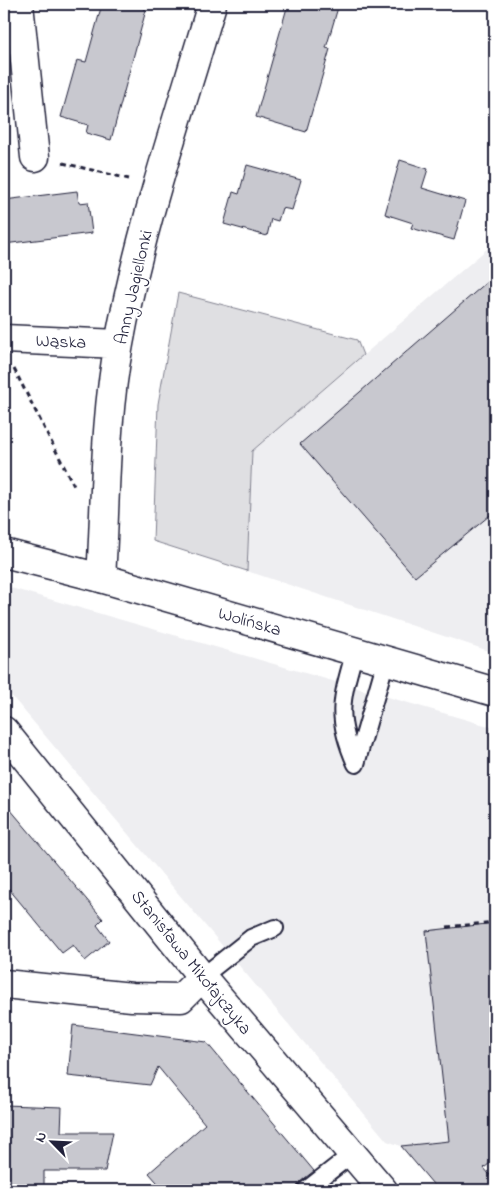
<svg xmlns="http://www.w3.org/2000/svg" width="499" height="1194" viewBox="0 0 499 1194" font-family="'Indie Flower',sans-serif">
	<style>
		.built { fill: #eeeef1 }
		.green { fill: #dfdfe2; stroke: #80808e }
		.building { fill: #c8c8cf; stroke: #22223b }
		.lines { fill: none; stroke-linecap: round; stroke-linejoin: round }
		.service-casing { stroke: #22223b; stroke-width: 20 }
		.minor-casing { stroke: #22223b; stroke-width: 31 }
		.tertiary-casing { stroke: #22223b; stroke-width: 31 }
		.path { stroke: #22223b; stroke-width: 3; stroke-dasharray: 5 4; stroke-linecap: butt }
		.service { stroke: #fff; stroke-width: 16 }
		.minor { stroke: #fff; stroke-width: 28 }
		.tertiary { stroke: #fff; stroke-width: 28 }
		.labels { text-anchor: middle; stroke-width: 4; stroke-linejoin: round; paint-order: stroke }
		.street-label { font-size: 18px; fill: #22223b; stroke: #fff }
	</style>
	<rect width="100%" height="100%" fill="#fff"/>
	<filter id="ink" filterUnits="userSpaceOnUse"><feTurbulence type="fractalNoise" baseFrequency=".02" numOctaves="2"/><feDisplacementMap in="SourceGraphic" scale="10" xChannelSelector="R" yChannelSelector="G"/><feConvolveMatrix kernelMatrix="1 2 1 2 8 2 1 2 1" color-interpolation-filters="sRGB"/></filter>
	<g filter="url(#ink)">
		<!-- built -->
		<path class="built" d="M 495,242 L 495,653 L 247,571 L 252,451 Z
			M 4,586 L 495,728 L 495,1136 L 401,1146 L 387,1141 L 4,687 Z"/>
		<!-- green -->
		<path class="green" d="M 178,293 L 357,340 L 363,355 L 252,451 L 247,571 L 153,541 L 158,404 Z"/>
		<!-- building -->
		<path class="building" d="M 102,4 L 145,4 L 144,9 L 146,10 L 111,140 L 86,133 L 88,125 L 61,117 L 77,60 L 86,62 Z
			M 288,4 L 339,4 L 326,48 L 330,49 L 306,132 L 256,117 Z
			M 400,160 L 428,169 L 422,188 L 465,201 L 454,240 L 411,228 L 413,223 L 385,214 Z
			M 247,165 L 301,180 L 292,210 L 282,208 L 278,221 L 271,219 L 267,236 L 224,224 L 233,192 L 239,194 Z
			M 77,191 L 79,203 L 88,202 L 92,233 L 4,244 L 4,200 Z
			M 495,275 L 495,511 L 415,577 L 300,444 Z
			M 4,802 L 103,919 L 97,925 L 109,941 L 85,961 L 73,945 L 62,953 L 4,883 Z
			M 495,923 L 495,1159 L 484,1168 L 495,1181 L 495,1190 L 438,1190 L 401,1146 L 449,1141 L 426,931 Z
			M 73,1025 L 206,1042 L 314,1171 L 300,1182 L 296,1190 L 164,1190 L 149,1173 L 205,1124 L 158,1067 L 150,1085 L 68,1076 Z
			M 4,1105 L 62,1107 L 61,1132 L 113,1132 L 105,1171 L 44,1171 L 44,1190 L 4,1190 Z"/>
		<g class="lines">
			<defs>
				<path id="service" d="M 355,651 C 341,700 335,717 356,764
					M 356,764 L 386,660
					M 202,977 L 251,938 L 275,928
					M 306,1190 L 352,1154"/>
				<path id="minor" d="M 19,4 L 35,157
					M 4,339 L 119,344
					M 101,578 C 106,500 104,421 119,344 C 140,228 179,116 212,4
					M 4,731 L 202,977 L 383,1190
					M 4,984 L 132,997 L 181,998 L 202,977"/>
				<path id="tertiary" d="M 4,553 L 101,578 L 495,692"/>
			</defs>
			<!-- service casing -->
			<use href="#service" class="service-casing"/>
			<!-- minor casing -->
			<use href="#minor" class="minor-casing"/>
			<!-- tertiary casing -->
			<use href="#tertiary" class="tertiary-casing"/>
			<!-- path -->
			<path class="path" d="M 63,163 L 129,179
				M 14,369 L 74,486
				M 447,927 L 495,922"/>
			<!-- service -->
			<use href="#service" class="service"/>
			<!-- minor -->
			<use href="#minor" class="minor"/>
			<!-- tertiary -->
			<use href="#tertiary" class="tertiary"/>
		</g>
	</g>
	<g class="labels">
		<!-- street labels -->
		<g class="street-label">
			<text transform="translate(133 287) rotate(-77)" y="6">Anny Jagiellonki</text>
			<text transform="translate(61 341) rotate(2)" y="6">Wąska</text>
			<text transform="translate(250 621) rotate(16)" y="6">Wolińska</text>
			<text transform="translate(192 962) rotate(51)" y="6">Stanisława Mikołajczyka</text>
		</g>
	</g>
	<!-- margin -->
	<rect width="499" height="1194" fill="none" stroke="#fff" stroke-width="20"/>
	<rect x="10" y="10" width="479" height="1174" fill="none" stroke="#22223b" stroke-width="2" filter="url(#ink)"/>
	<!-- north arrow -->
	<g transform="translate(52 1142) rotate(294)" stroke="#ffffff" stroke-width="4" paint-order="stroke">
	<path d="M0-4L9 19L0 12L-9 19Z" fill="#22223b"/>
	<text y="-8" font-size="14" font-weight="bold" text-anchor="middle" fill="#22223b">N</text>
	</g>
</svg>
